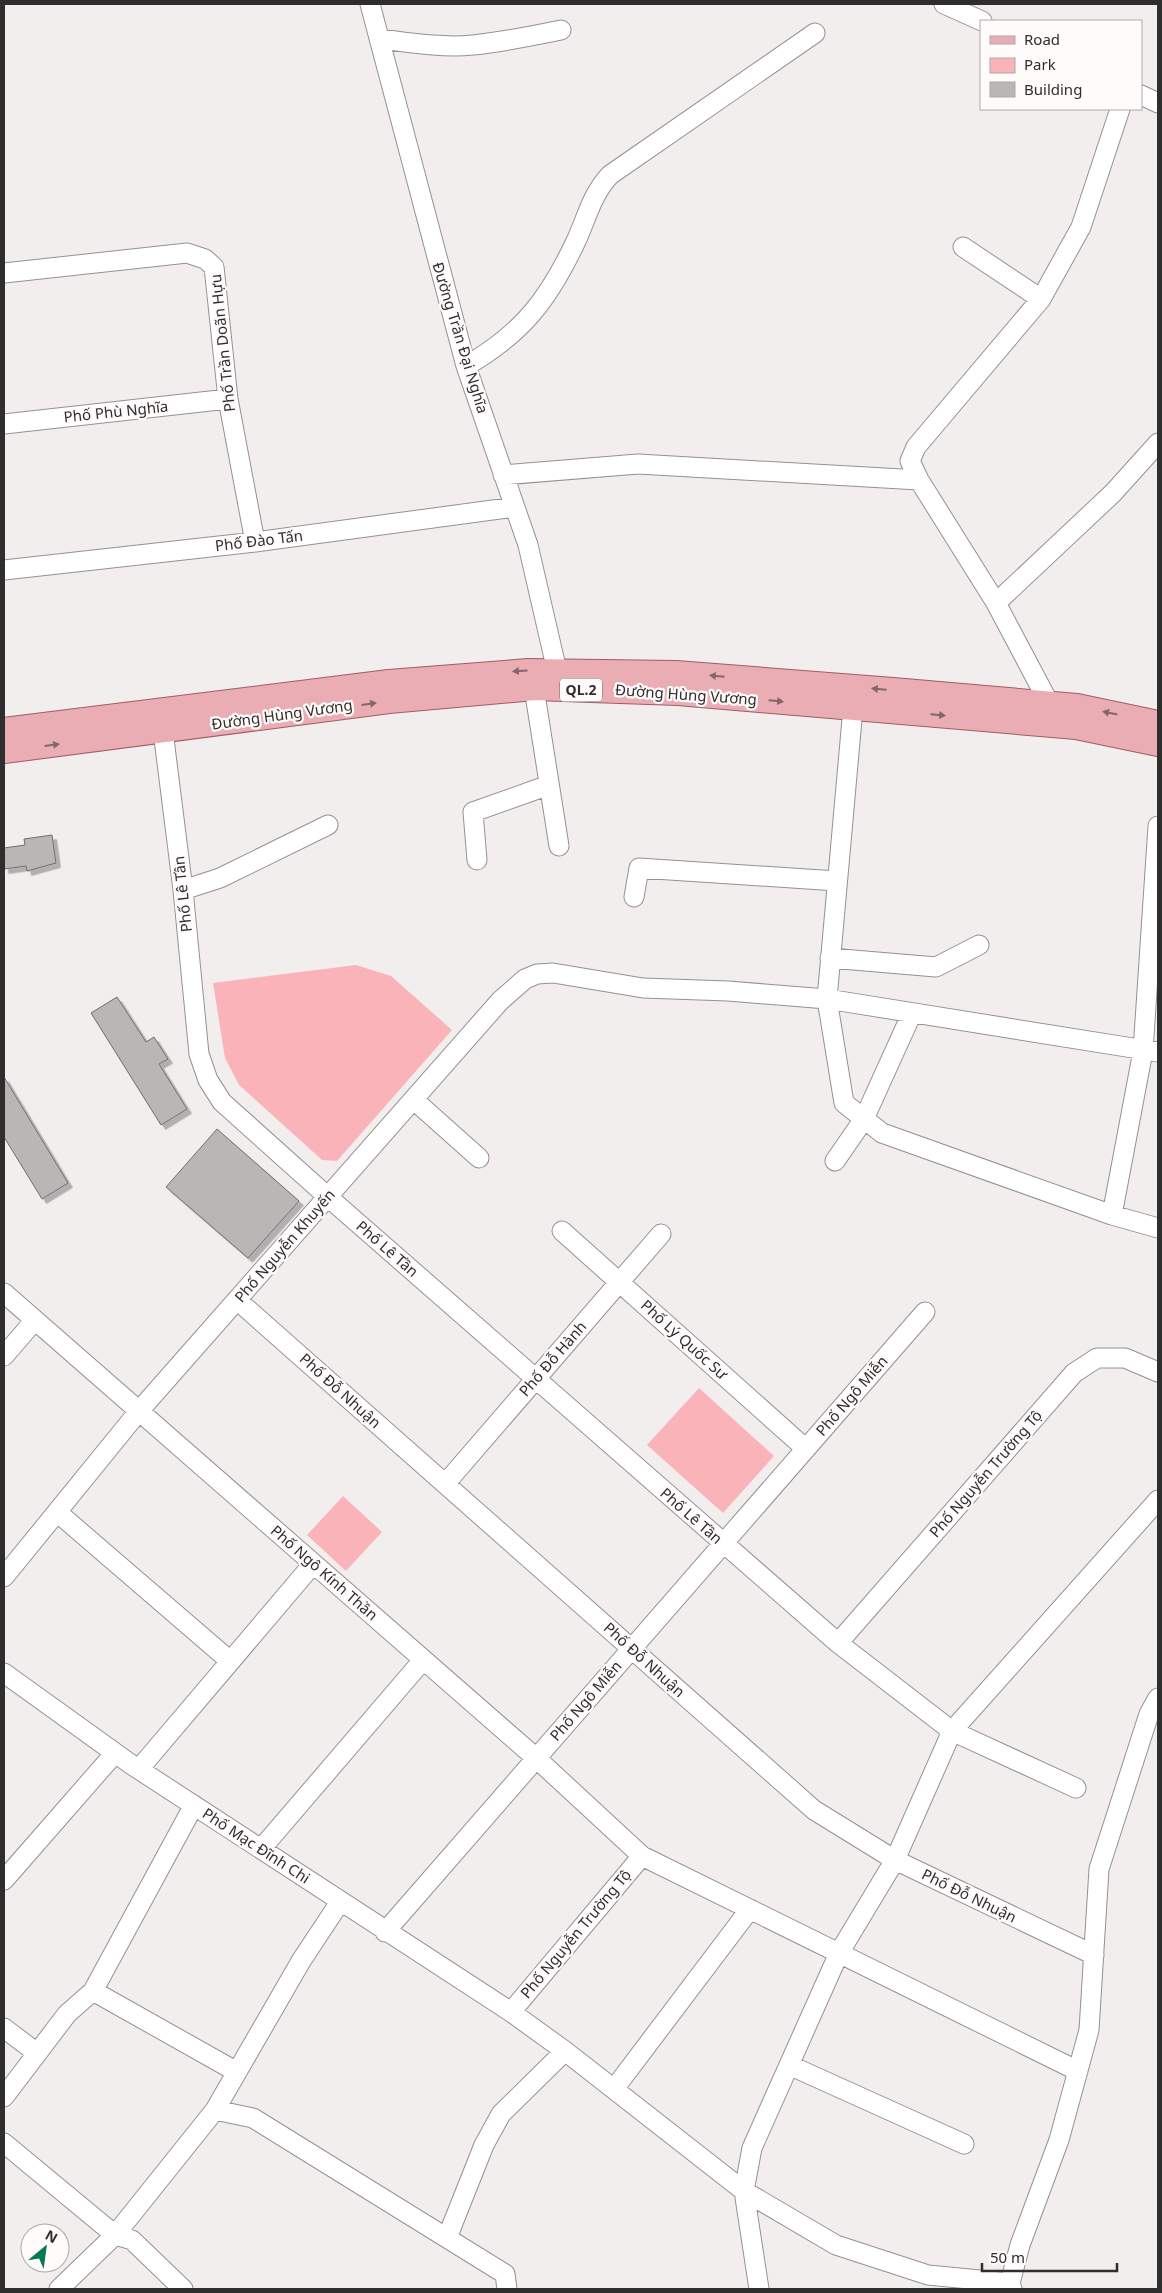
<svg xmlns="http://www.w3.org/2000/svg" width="1162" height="2293" viewBox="0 0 1162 2293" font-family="'Noto Sans',sans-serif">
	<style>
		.green { fill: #fab4b9 }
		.building { fill: #bab6b6; stroke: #726e6e; filter: url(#shadow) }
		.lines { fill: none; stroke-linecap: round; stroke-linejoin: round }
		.minor-casing { stroke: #959192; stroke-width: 21 }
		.major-casing { stroke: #9f5d65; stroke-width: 26 }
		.minor { stroke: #fff; stroke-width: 19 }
		.major { stroke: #eaadb4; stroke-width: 24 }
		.oneway { fill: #83676a }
		.labels { text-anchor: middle; stroke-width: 4.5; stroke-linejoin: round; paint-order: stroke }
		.shield { fill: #fffbfb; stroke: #6d6c6c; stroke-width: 1 }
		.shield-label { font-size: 14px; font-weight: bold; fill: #2f2e2e }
		.street-label { font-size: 15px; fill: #2f2e2e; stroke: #fffbfb }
	</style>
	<defs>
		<filter id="shadow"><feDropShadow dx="4.5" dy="4.5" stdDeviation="0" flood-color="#0004"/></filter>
	</defs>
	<rect width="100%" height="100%" fill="#f2eeee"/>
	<!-- green -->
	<path class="green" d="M 356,965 L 391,976 L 452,1030 L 337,1161 L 322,1160 L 239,1085 L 225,1058 L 213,983 Z
		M 699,1388 L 774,1456 L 723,1513 L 647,1445 Z
		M 343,1496 L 382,1532 L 346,1571 L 307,1535 Z"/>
	<!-- building -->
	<path class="building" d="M 52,835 L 56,863 L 27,871 L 26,866 L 4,869 L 4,848 L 25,845 L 24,839 Z
		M 117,997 L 146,1042 L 154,1037 L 168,1059 L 159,1064 L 187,1109 L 161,1125 L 91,1013 Z
		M 4,1077 L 68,1183 L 42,1199 L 4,1137 Z
		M 217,1129 L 299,1201 L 248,1258 L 166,1187 Z"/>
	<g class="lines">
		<defs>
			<path id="minor" d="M 370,4 L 466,366 L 528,545 L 557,671
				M 944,4 L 982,21
				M 381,39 C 412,43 443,48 473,45 C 503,42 532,36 561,30
				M 1141,95 L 1158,103
				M 963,247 L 1041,299
				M 4,273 L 187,253 L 205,259 L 214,267 L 228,399 L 255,542
				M 466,366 C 523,333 549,299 577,239 C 587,217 592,194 610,175 L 815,33
				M 4,424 L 228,399
				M 503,475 L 638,464 L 919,480
				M 4,570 L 255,542 L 515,507
				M 996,603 L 919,480 L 910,461 L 916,447 L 1041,299 L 1081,227 L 1120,109
				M 534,688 L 559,846
				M 1050,705 L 996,603 L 1113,493 L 1158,443
				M 853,708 L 827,999 L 844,1103 L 882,1133 L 1112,1215 L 1158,1228
				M 163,731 L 183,890 L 199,1054 L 208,1080 L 222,1102 L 328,1197 L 838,1643 L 952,1731 L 1076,1788
				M 477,860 L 473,812 L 549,785
				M 183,890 L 220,878 L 328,825
				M 634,897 L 639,868 L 837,881
				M 830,958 L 936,967 L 979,945
				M 414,1100 L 479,1158
				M 835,1161 L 864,1119 L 912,1013
				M 1112,1215 L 1143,1051 L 1158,826
				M 562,1231 L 806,1449
				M 4,1293 L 536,1758 L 642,1856 L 1078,2071
				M 237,1300 L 814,1810 L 895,1860 L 1094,1955
				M 4,1356 L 35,1320
				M 445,1484 L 661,1234
				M 57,1512 L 230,1661
				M 4,1577 L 139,1411 L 500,1001 L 525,979 L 537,974 L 553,973 L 643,988 L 728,991 L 827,999 L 1158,1052
				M 838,1643 L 1074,1373 L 1097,1358 L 1125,1358 L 1158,1372
				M 4,1673 L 132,1765 L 511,2012 L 565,2051 L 744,2191 L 836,2245 L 928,2275 L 1010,2283
				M 139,1769 L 313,1564
				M 261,1849 L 423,1660
				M 4,1880 L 115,1753
				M 385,1932 L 925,1312
				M 93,1991 L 237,2072
				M 511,2012 L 642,1856
				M 4,2028 L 37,2053
				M 789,2065 L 964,2144
				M 614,2089 L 750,1909
				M 4,2097 L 67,2014 L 93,1991 L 194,1805
				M 215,2110 L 253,2118 L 505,2274 L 507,2289
				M 4,2143 L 115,2235 L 132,2240 L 183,2289
				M 447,2238 L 484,2145 L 501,2114 L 565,2051
				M 59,2289 L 115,2235 L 215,2110 L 301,1961 L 340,1902
				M 759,2289 L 744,2191 L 752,2148 L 839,1953 L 895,1860 L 952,1731 L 1158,1500
				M 1012,2289 L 1010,2283 L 1020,2245 L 1059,2140 L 1089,2030 L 1099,1869 L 1149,1714 L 1158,1698"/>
			<path id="major" d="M 4,730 L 389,682 L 528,671 L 676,673 L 893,690 L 1077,706 L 1158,723
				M 4,751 L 389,701 L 534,688 L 678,693 L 1076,727 L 1158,744"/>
		</defs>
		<!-- minor casing -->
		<use href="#minor" class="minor-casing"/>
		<!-- major casing -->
		<use href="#major" class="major-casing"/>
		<!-- minor -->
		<use href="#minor" class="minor"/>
		<!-- major -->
		<use href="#major" class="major"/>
	</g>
	<!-- one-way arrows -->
	<defs><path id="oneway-solid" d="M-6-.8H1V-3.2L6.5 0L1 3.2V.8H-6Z" transform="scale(1.25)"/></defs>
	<g class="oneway">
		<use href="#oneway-solid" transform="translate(520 671) rotate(176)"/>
		<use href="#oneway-solid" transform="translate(717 676) rotate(-175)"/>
		<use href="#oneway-solid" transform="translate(879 689) rotate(-175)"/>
		<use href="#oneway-solid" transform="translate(776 701) rotate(5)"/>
		<use href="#oneway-solid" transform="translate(369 704) rotate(-8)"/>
		<use href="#oneway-solid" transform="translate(1110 713) rotate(-168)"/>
		<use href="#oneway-solid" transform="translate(938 715) rotate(5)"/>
		<use href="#oneway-solid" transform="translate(52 745) rotate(-7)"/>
	</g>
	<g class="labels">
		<!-- shield labels -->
		<rect class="shield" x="560" y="678.5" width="42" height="23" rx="4"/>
		<g class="shield-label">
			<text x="581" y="695">QL.2</text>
		</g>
		<!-- street labels -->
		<g class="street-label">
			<text transform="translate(460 338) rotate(73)" y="5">Đường Trần Đại Nghĩa</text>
			<text transform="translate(223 343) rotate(-96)" y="5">Phố Trần Doãn Hựu</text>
			<text transform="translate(116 412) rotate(-6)" y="5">Phố Phù Nghĩa</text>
			<text transform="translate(259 541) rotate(-7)" y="5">Phố Đào Tấn</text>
			<text transform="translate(686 695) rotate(4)" y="5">Đường Hùng Vương</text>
			<text transform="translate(282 715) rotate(-8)" y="5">Đường Hùng Vương</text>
			<text transform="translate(183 894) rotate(-96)" y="5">Phố Lê Tần</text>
			<text transform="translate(285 1246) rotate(-49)" y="5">Phố Nguyễn Khuyến</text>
			<text transform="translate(387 1249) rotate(41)" y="5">Phố Lê Tần</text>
			<text transform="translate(684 1340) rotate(42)" y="5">Phố Lý Quốc Sư</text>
			<text transform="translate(553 1359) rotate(-49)" y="5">Phố Đỗ Hành</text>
			<text transform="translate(340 1391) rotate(42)" y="5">Phố Đỗ Nhuận</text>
			<text transform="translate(852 1396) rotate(-49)" y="5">Phố Ngô Miễn</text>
			<text transform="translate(986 1474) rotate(-49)" y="5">Phố Nguyễn Trường Tộ</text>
			<text transform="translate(691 1516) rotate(41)" y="5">Phố Lê Tần</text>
			<text transform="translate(324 1573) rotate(41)" y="5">Phố Ngô Kính Thần</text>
			<text transform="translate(644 1660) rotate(42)" y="5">Phố Đỗ Nhuận</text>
			<text transform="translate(586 1701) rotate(-49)" y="5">Phố Ngô Miễn</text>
			<text transform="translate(256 1846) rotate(33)" y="5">Phố Mạc Đĩnh Chi</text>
			<text transform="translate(969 1896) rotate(26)" y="5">Phố Đỗ Nhuận</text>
			<text transform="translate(576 1934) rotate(-50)" y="5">Phố Nguyễn Trường Tộ</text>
		</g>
	</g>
	<!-- border -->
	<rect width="1162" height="2293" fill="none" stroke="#2f2e2e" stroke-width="10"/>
	<!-- legend -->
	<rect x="980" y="20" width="162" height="90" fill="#fffbfb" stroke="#aca9a9"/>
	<rect x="990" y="36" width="25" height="8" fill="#eaadb4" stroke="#aca9a9"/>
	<text x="1024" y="45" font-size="15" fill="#2f2e2e">Road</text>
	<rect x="990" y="58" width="25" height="15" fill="#fab4b9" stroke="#aca9a9"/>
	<text x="1024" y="70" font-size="15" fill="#2f2e2e">Park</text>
	<rect x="990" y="82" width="25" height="15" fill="#bab6b6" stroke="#aca9a9"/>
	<text x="1024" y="95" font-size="15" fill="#2f2e2e">Building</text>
	<!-- north arrow -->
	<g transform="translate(45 2248) rotate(29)"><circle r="24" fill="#fffbfb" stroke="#aca9a9"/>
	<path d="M0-4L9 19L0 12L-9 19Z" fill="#027855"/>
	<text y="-8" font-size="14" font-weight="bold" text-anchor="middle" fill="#2f2e2e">N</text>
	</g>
	<!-- scale -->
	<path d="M982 2263v8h135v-8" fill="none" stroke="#2f2e2e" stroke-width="2.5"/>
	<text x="990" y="2263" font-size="15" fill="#2f2e2e" stroke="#fffbfb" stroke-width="4" paint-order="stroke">50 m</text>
</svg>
